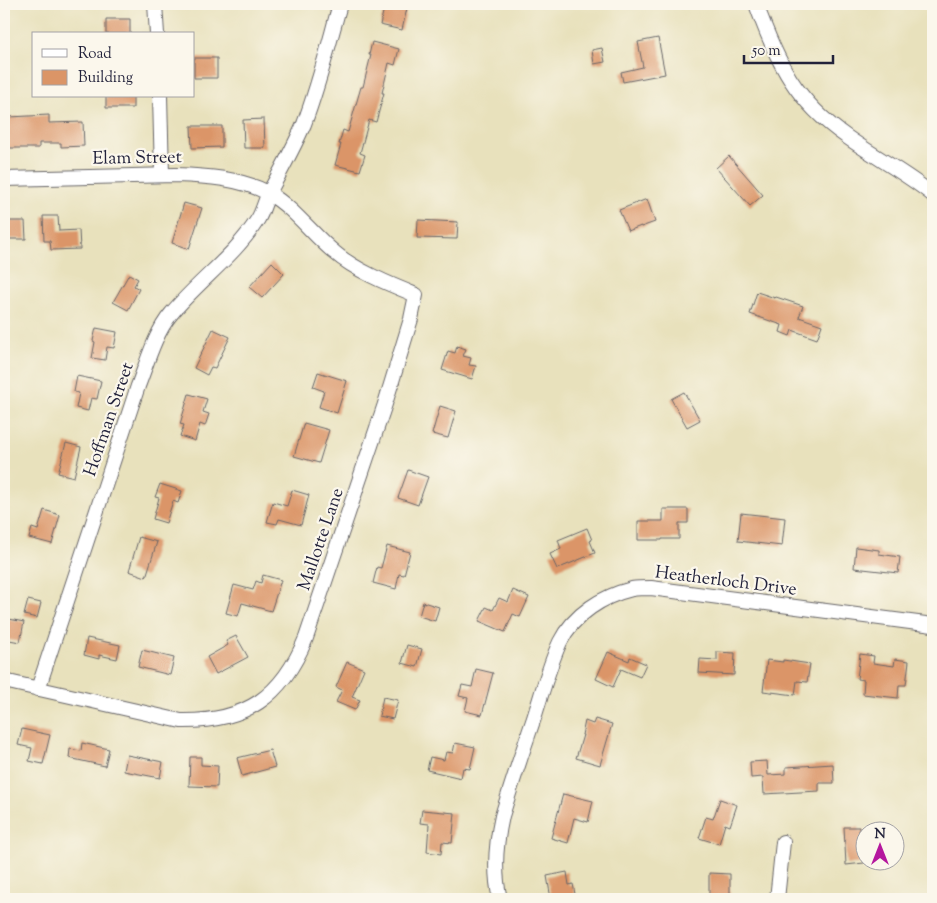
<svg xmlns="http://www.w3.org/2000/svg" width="937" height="903" viewBox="0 0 937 903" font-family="'Sorts Mill Goudy',serif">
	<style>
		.building { fill: #db9567 }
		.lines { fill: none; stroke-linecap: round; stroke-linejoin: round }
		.minor-casing { stroke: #676568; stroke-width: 16 }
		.minor { stroke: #fff; stroke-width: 14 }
		.labels { text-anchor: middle; stroke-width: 4.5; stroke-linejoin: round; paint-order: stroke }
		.street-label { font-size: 18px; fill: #22223b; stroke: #fbf7ec }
	</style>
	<rect width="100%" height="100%" fill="#fbf7ec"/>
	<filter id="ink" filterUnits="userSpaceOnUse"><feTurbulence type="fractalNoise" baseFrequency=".02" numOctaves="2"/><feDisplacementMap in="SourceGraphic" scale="10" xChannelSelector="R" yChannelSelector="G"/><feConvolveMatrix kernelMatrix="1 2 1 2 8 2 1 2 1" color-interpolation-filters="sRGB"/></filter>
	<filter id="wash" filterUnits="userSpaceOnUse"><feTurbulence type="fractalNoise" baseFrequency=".0096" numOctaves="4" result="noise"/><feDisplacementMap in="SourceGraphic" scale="20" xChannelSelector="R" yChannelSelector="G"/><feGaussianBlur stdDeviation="1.12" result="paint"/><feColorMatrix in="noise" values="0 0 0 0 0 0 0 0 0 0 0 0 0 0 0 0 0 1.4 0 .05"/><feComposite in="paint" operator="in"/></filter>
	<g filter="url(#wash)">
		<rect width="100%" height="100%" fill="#e8e1bc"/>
		<g id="blocks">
			<!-- building -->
			<path class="building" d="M 385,4 L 408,4 L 402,30 L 380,25 Z
				M 106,19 L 130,19 L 130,34 L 106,34 Z
				M 658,38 L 665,74 L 623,82 L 621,72 L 643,67 L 638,42 Z
				M 372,42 L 399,49 L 395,65 L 389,63 L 382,93 L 384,93 L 376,122 L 369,120 L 360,153 L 365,155 L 360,171 L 335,165 L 341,144 L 339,144 L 343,130 L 348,132 L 361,87 L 363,87 L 371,55 L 369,55 Z
				M 602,48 L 605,62 L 594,64 L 592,50 Z
				M 194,58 L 217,58 L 217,78 L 194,78 Z
				M 106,96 L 133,96 L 133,108 L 106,108 Z
				M 49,115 L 49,123 L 83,122 L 84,146 L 61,147 L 61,143 L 39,143 L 39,148 L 4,148 L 4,122 L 9,122 L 9,117 Z
				M 264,119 L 265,148 L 244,148 L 243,120 Z
				M 191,126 L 222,126 L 222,147 L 192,148 Z
				M 729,156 L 763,195 L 750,206 L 716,168 Z
				M 647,199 L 655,222 L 641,227 L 641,226 L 628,231 L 619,210 Z
				M 184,203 L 202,208 L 189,249 L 172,243 Z
				M 43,216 L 58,216 L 59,231 L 79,230 L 80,249 L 51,250 L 50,241 L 44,241 Z
				M 418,220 L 458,222 L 457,239 L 417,238 Z
				M 4,221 L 25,221 L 26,239 L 4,239 Z
				M 272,262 L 284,274 L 262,298 L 249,287 Z
				M 129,274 L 138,279 L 134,286 L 139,289 L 128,310 L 113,302 Z
				M 757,292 L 775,298 L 776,297 L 803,306 L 799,317 L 822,325 L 817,339 L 792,330 L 790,336 L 780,332 L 782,325 L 750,314 Z
				M 96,328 L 117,332 L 114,348 L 107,347 L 105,360 L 92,358 L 95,342 L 93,341 Z
				M 213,329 L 230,337 L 215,368 L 211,367 L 207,375 L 194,368 Z
				M 457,346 L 466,349 L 463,356 L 471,358 L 469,365 L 476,366 L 472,379 L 442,370 L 448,351 L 455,353 Z
				M 318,372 L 347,381 L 337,413 L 319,407 L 324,391 L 313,387 Z
				M 77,376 L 101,381 L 97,399 L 91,398 L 88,411 L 76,408 L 79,393 L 74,392 Z
				M 684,392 L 700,420 L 687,427 L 671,399 Z
				M 189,394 L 207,399 L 203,412 L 209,414 L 205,426 L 200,424 L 195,441 L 180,436 L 184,425 L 180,424 Z
				M 440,406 L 456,411 L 448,438 L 432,434 Z
				M 304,423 L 329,430 L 319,463 L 294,456 Z
				M 66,443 L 81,447 L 74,477 L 58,473 Z
				M 408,470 L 428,477 L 418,505 L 398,498 Z
				M 160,484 L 182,491 L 178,503 L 173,501 L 166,523 L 153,519 L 159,498 L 155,497 Z
				M 292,490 L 309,495 L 301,525 L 279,519 L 277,524 L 267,522 L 273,502 L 287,506 Z
				M 663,509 L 688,509 L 688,523 L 679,523 L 679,539 L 662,539 L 662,540 L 638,540 L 638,521 L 663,521 Z
				M 44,510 L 60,515 L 52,544 L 29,538 L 32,528 L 38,530 Z
				M 741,513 L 785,518 L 782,546 L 738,541 Z
				M 587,528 L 592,540 L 590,541 L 595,553 L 557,569 L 550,554 L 561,549 L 558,540 Z
				M 139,537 L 157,542 L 146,577 L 129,571 Z
				M 387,546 L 410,552 L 404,575 L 399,574 L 396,589 L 373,583 L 377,567 L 381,568 Z
				M 856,547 L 879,550 L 879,554 L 900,557 L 898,573 L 854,568 Z
				M 263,575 L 281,580 L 271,611 L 242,603 L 238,616 L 226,613 L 234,585 L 253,590 L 256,581 L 261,583 Z
				M 513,590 L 529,597 L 520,617 L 513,614 L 505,632 L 479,621 L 486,607 L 493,610 L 499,598 L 508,602 Z
				M 28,600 L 41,603 L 37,618 L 24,615 Z
				M 423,602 L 439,607 L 435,621 L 419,616 Z
				M 4,618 L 24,622 L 20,642 L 4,639 Z
				M 236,636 L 248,657 L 216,674 L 207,657 L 228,645 L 226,641 Z
				M 87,638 L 120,645 L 117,659 L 99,655 L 99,659 L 84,655 Z
				M 407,645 L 422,649 L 417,667 L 402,663 Z
				M 142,650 L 174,658 L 170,675 L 138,667 Z
				M 608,652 L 629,661 L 630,657 L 646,664 L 640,677 L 621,669 L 613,687 L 596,679 Z
				M 717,652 L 735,653 L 734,675 L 699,673 L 700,659 L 717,660 Z
				M 860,654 L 874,656 L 873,663 L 894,666 L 895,659 L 909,661 L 906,685 L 899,685 L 898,698 L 863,694 L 864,680 L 857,679 Z
				M 767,660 L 783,662 L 783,660 L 810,664 L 807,682 L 797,681 L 795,695 L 763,691 Z
				M 347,662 L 364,669 L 352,697 L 360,700 L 355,710 L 336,702 L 342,690 L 336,687 Z
				M 476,669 L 493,673 L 482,715 L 465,711 L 468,698 L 459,696 L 462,685 L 472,687 Z
				M 383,697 L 398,700 L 393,719 L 379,716 Z
				M 595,719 L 612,724 L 600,765 L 576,758 L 583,735 L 582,735 L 585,721 L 593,724 Z
				M 22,729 L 50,735 L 43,764 L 29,761 L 32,748 L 18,745 Z
				M 82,743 L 109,749 L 105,766 L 69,758 L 70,749 L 81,751 Z
				M 455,743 L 475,747 L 470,769 L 463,768 L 461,778 L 427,770 L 430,757 L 444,760 L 446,752 L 453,753 Z
				M 270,750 L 275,767 L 242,776 L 237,758 Z
				M 127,755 L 163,762 L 160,778 L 124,771 Z
				M 190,757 L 201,757 L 201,765 L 218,766 L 217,787 L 189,786 Z
				M 767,761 L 768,775 L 786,774 L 786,767 L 833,764 L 834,783 L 819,783 L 819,791 L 764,794 L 763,777 L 751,778 L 750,762 Z
				M 563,794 L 593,801 L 588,822 L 574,818 L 568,843 L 551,838 Z
				M 720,799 L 737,805 L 730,826 L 725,824 L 719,844 L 699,838 L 706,817 L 713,819 Z
				M 422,810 L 455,813 L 452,843 L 442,842 L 441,854 L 427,852 L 429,824 L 420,823 Z
				M 844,827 L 859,827 L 859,831 L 864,831 L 864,863 L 846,865 Z
				M 567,872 L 569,885 L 573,884 L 576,899 L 551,899 L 547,876 Z
				M 709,873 L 730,874 L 730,899 L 709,899 Z"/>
		</g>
	</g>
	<g filter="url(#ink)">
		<use href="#blocks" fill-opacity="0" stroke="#676568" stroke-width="1"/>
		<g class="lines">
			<defs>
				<path id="minor" d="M 155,4 L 157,34
					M 756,4 C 777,62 795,101 847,137 C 875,157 906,173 933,195
					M 160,96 L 162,175
					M 4,179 L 175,175 C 206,176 240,178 268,193 C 294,208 312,234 334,252 C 356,271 389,284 416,295 L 411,319 L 385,404 L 306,638 C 282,697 246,722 181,721 L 4,681
					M 38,689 L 138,386 C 147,363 155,333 171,314 C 198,281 235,256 258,219 C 263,211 265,200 270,191 C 282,169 294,147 304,124 C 319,85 329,43 340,4
					M 500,899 C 493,871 496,843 502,816 C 512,783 523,750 534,718 C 542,693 549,666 560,642 C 574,614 603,596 632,589 C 638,588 645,588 651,588 L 933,625
					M 777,899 L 783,842"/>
			</defs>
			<!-- minor casing -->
			<use href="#minor" class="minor-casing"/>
			<!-- minor -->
			<use href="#minor" class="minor"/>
		</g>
	</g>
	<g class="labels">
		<!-- street labels -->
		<g class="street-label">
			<text transform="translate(137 157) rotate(-1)" y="6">Elam Street</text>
			<text transform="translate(108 419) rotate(-71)" y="6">Hoffman Street</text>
			<text transform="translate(320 539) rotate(-71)" y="6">Mallotte Lane</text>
			<text transform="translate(726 580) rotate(7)" y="6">Heatherloch Drive</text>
		</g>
	</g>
	<!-- margin -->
	<rect width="937" height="903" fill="none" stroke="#fbf7ec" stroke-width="20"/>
	<!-- legend -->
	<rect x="32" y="32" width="162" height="65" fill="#fbf7ec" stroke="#a4a2a5"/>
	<rect x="42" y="49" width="25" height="8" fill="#ffffff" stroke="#a4a2a5"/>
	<text x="78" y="58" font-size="15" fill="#22223b">Road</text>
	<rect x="42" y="70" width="25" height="15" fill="#db9567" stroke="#a4a2a5"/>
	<text x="78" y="82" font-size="15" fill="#22223b">Building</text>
	<!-- north arrow -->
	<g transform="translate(880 846)"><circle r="24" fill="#fbf7ec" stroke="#a4a2a5"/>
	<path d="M0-4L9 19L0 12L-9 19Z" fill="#b5179e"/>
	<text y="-8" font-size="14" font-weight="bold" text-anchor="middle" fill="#22223b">N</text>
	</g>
	<!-- scale -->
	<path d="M744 55v8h89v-8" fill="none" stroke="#22223b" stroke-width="2.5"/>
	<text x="752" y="55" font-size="15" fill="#22223b" stroke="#fbf7ec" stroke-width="4" paint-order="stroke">50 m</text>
</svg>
